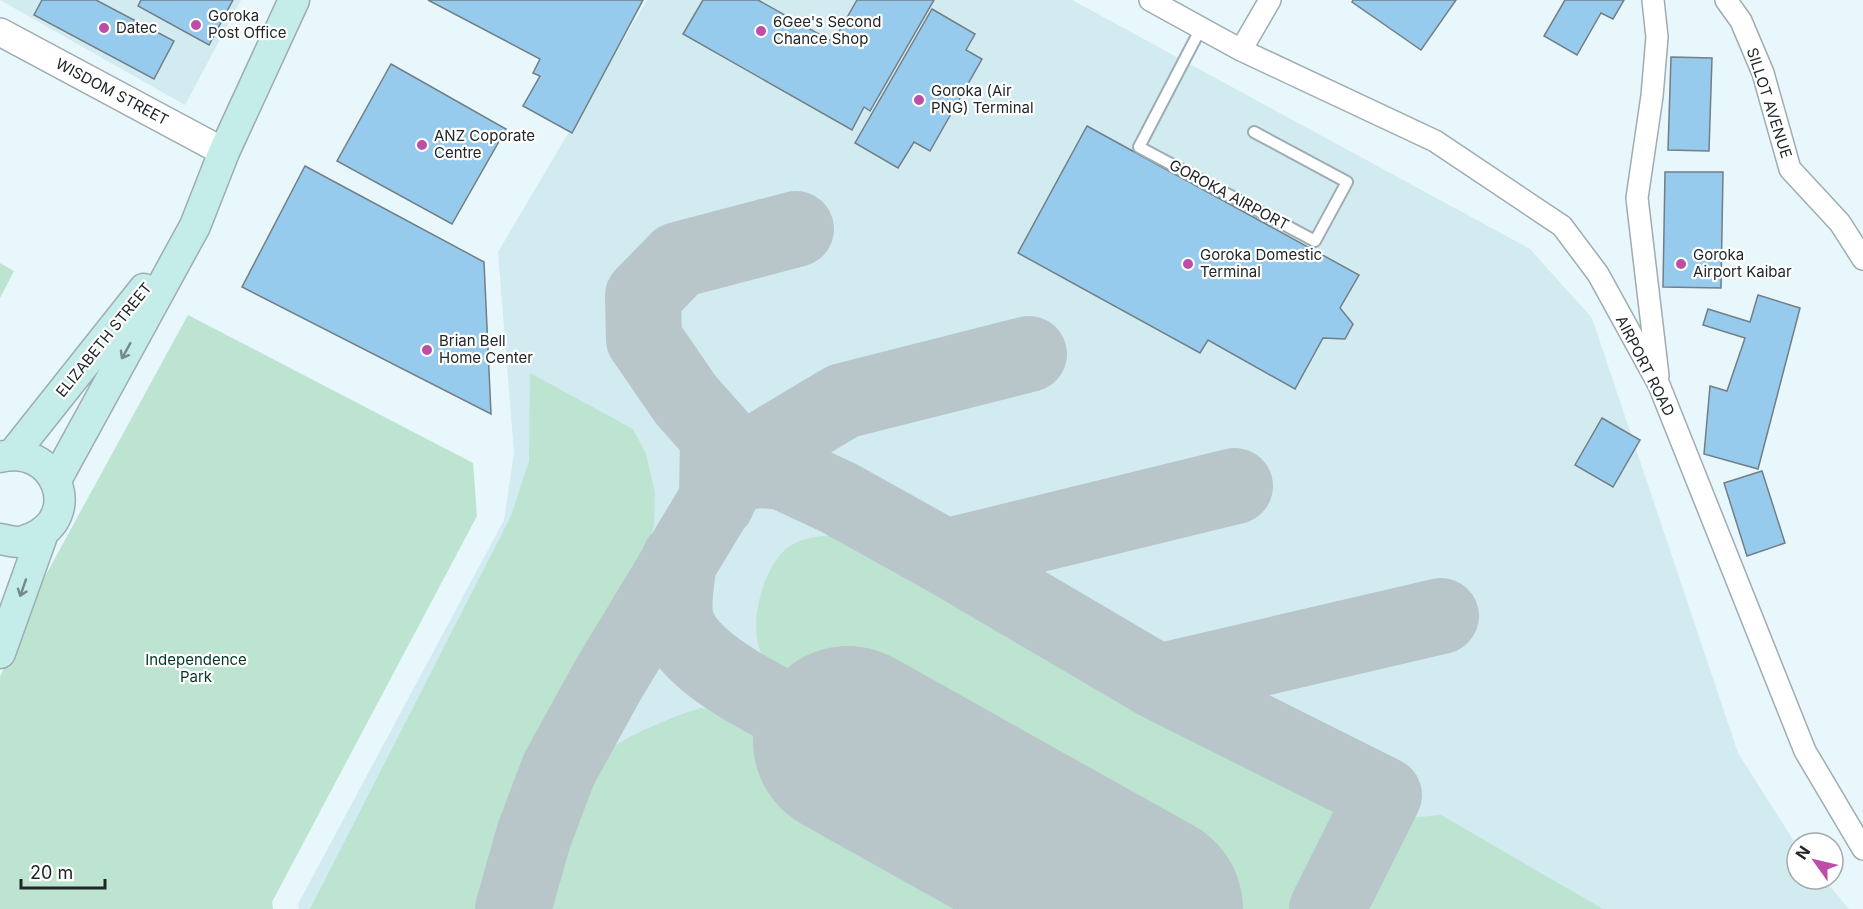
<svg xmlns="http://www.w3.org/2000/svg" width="1863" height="909" viewBox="0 0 1863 909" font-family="Inter,sans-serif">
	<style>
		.built { fill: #d1ebf1 }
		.green { fill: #bce4d0 }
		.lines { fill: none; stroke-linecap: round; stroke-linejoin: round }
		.taxiway { stroke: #b8c6c9; stroke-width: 76 }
		.runway { stroke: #b8c6c9; stroke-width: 190 }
		.building { fill: #96cbed; stroke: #737e86; stroke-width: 1.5 }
		.service-casing { stroke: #9eadb1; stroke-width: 14 }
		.minor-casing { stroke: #9eadb1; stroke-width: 24 }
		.tertiary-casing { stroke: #9eadb1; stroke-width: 30 }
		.secondary-casing { stroke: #9eadb1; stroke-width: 33 }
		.service { stroke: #fff; stroke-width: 10 }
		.minor { stroke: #fff; stroke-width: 21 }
		.tertiary { stroke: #fff; stroke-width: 27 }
		.secondary { stroke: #c4ece9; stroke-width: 30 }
		.oneway { stroke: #728a89 }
		.poi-dot { fill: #be4da8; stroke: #fff; stroke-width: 2 }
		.labels { text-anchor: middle; stroke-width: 4.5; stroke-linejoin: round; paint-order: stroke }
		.poi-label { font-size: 15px; fill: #212729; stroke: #fff; text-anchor: start }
		.street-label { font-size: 15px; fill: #212729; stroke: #fff }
		.park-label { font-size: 15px; fill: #023725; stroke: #fff }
	</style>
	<rect width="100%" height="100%" fill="#e7f7fb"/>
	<!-- built -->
	<path class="built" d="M 0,0 L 241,0 L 185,105 Z
		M 647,0 L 1072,0 L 1530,249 L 1592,318 L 1738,753 L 1797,846 L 1797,879 L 1824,879 L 1849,909 L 299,909 L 298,904 L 504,520 L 514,453 L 498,252 Z"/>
	<!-- green -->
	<path class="green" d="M 0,263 L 14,271 L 0,298 Z
		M 188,315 L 473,463 L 477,516 L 272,902 L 273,909 L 0,909 L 0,677 L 37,591 Z
		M 530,373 L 633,429 L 646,454 L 655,492 L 654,526 L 644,558 L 541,739 L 484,877 L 485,909 L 310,909 L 511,516 L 529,461 Z
		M 840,535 L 855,539 L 1355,805 L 1355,819 L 1308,909 L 1209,909 L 785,675 C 778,669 768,663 763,656 C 746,629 763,563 790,546 C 805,536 823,536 840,535 Z
		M 700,708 L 735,714 L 1083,909 L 547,909 C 552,871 579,775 608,751 C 627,735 675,716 700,708 Z
		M 1441,815 L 1603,909 L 1358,909 L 1387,846 L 1410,818 Z"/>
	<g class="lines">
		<!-- taxiway -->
		<path class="taxiway" d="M 733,473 L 761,470 L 783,472 L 839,498 L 945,557 L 1158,682 L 1441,616
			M 717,502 L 718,436 L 686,400 L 644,339 L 643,296 L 678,260 L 796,229
			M 945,557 L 1235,486
			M 679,560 C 677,580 670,610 679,629 C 700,675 802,717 848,741
			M 1158,682 L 1384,795 L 1327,909
			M 513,909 L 534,835 L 559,769 L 608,680 L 733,473 L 743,461 L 843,401 L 1029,354"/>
		<!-- runway -->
		<path class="runway" d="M 848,741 L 1148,909"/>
	</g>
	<!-- building -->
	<path class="building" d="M 42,0 L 96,0 L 174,41 L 154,79 L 34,15 Z
		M 141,0 L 233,0 L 209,45 L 138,6 Z
		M 428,0 L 643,0 L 572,133 L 523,106 L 540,76 L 533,73 L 540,59 Z
		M 703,0 L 758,0 L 833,42 L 857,0 L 934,0 L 870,111 L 864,107 L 852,130 L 683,34 Z
		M 1353,0 L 1456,0 L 1421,50 L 1352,2 Z
		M 1565,0 L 1624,0 L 1613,19 L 1601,13 L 1577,55 L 1544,36 Z
		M 932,9 L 975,34 L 966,50 L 982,59 L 930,151 L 914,142 L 898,168 L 855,143 Z
		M 1671,57 L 1712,58 L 1709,151 L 1668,150 Z
		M 391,64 L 506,129 L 452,224 L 337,161 Z
		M 1087,126 L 1359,275 L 1340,308 L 1353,324 L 1345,339 L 1323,338 L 1295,389 L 1208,340 L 1200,353 L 1018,253 Z
		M 305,166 L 484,262 L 491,414 L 242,287 Z
		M 1665,172 L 1723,172 L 1721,288 L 1663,287 Z
		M 1758,295 L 1800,308 L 1758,469 L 1704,454 L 1710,386 L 1727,391 L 1745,338 L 1703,325 L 1708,309 L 1750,322 Z
		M 1602,418 L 1640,440 L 1613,487 L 1575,465 Z
		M 1762,471 L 1785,543 L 1747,556 L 1724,483 Z"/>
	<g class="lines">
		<defs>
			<path id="service" d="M 1201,28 L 1139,147 L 1315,241 L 1347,182 L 1254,132"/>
			<path id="minor" d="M 1150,0 L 1241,50 L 1435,141 L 1562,226 L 1598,274 L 1659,385 L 1805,751 L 1863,849
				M 1653,0 L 1657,37 L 1652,96 L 1637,198 L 1658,376
				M 1726,0 L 1741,21 L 1763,73 L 1790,169 L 1840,223 L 1863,259
				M 1241,50 L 1270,0"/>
			<path id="tertiary" d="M 0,32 L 224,152"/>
			<path id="secondary" d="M 13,454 L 144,289
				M 0,457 C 56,443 84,516 32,538 C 28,539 23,542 19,542 C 13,542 6,540 0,539
				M 56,480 L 195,226 L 224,152 L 294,0
				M 0,653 L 43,533"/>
		</defs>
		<!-- service casing -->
		<use href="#service" class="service-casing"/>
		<!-- minor casing -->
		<use href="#minor" class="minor-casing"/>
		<!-- tertiary casing -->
		<use href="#tertiary" class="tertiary-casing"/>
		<!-- secondary casing -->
		<use href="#secondary" class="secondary-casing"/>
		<!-- service -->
		<use href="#service" class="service"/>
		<!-- minor -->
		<use href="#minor" class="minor"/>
		<!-- tertiary -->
		<use href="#tertiary" class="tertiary"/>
		<!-- secondary -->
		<use href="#secondary" class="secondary"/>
	</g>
	<!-- one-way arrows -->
	<defs><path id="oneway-shaft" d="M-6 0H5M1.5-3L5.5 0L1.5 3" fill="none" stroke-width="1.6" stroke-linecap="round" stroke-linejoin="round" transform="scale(1.5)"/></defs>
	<g class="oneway">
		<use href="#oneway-shaft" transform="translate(126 351) rotate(119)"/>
		<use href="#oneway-shaft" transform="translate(23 588) rotate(109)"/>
	</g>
	<!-- markers -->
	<g class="poi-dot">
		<circle cx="196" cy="25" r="6"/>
		<circle cx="104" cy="28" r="6"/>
		<circle cx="761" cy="31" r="6"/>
		<circle cx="919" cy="100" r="6"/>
		<circle cx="422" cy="145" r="6"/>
		<circle cx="1188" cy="264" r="6"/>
		<circle cx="1681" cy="264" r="6"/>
		<circle cx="427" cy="350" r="6"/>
	</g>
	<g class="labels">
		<!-- poi labels -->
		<g class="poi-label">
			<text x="208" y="21">Goroka<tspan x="208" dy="17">Post Office</tspan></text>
			<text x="773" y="27">6Gee's Second<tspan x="773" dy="17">Chance Shop</tspan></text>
			<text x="116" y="33">Datec</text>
			<text x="931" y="96">Goroka (Air<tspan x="931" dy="17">PNG) Terminal</tspan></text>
			<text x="434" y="141">ANZ Coporate<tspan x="434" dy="17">Centre</tspan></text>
			<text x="1200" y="260">Goroka Domestic<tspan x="1200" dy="17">Terminal</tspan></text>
			<text x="1693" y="260">Goroka<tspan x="1693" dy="17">Airport Kaibar</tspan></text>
			<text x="439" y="346">Brian Bell<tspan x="439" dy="17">Home Center</tspan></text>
		</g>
		<!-- street labels -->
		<g class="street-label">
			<text transform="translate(112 92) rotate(28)" y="5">WISDOM STREET</text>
			<text transform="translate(1769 103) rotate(72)" y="5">SILLOT AVENUE</text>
			<text transform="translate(1229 195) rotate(28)" y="5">GOROKA AIRPORT</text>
			<text transform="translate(104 340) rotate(-51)" y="5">ELIZABETH STREET</text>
			<text transform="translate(1645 366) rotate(63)" y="5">AIRPORT ROAD</text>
		</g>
		<!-- park labels -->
		<g class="park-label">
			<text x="196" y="665">Independence<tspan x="196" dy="17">Park</tspan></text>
		</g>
	</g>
	<!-- north arrow -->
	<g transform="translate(1815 861) rotate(304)"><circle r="28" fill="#ffffff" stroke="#a6a9a9" stroke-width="1.5"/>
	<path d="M0-4.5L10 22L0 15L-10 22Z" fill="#be4da8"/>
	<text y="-9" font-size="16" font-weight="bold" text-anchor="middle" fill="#212729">N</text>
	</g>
	<!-- scale -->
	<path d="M21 879v9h84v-9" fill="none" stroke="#212729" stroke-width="3"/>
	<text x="30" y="879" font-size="18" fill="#212729" stroke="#ffffff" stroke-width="4.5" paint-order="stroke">20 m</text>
</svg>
